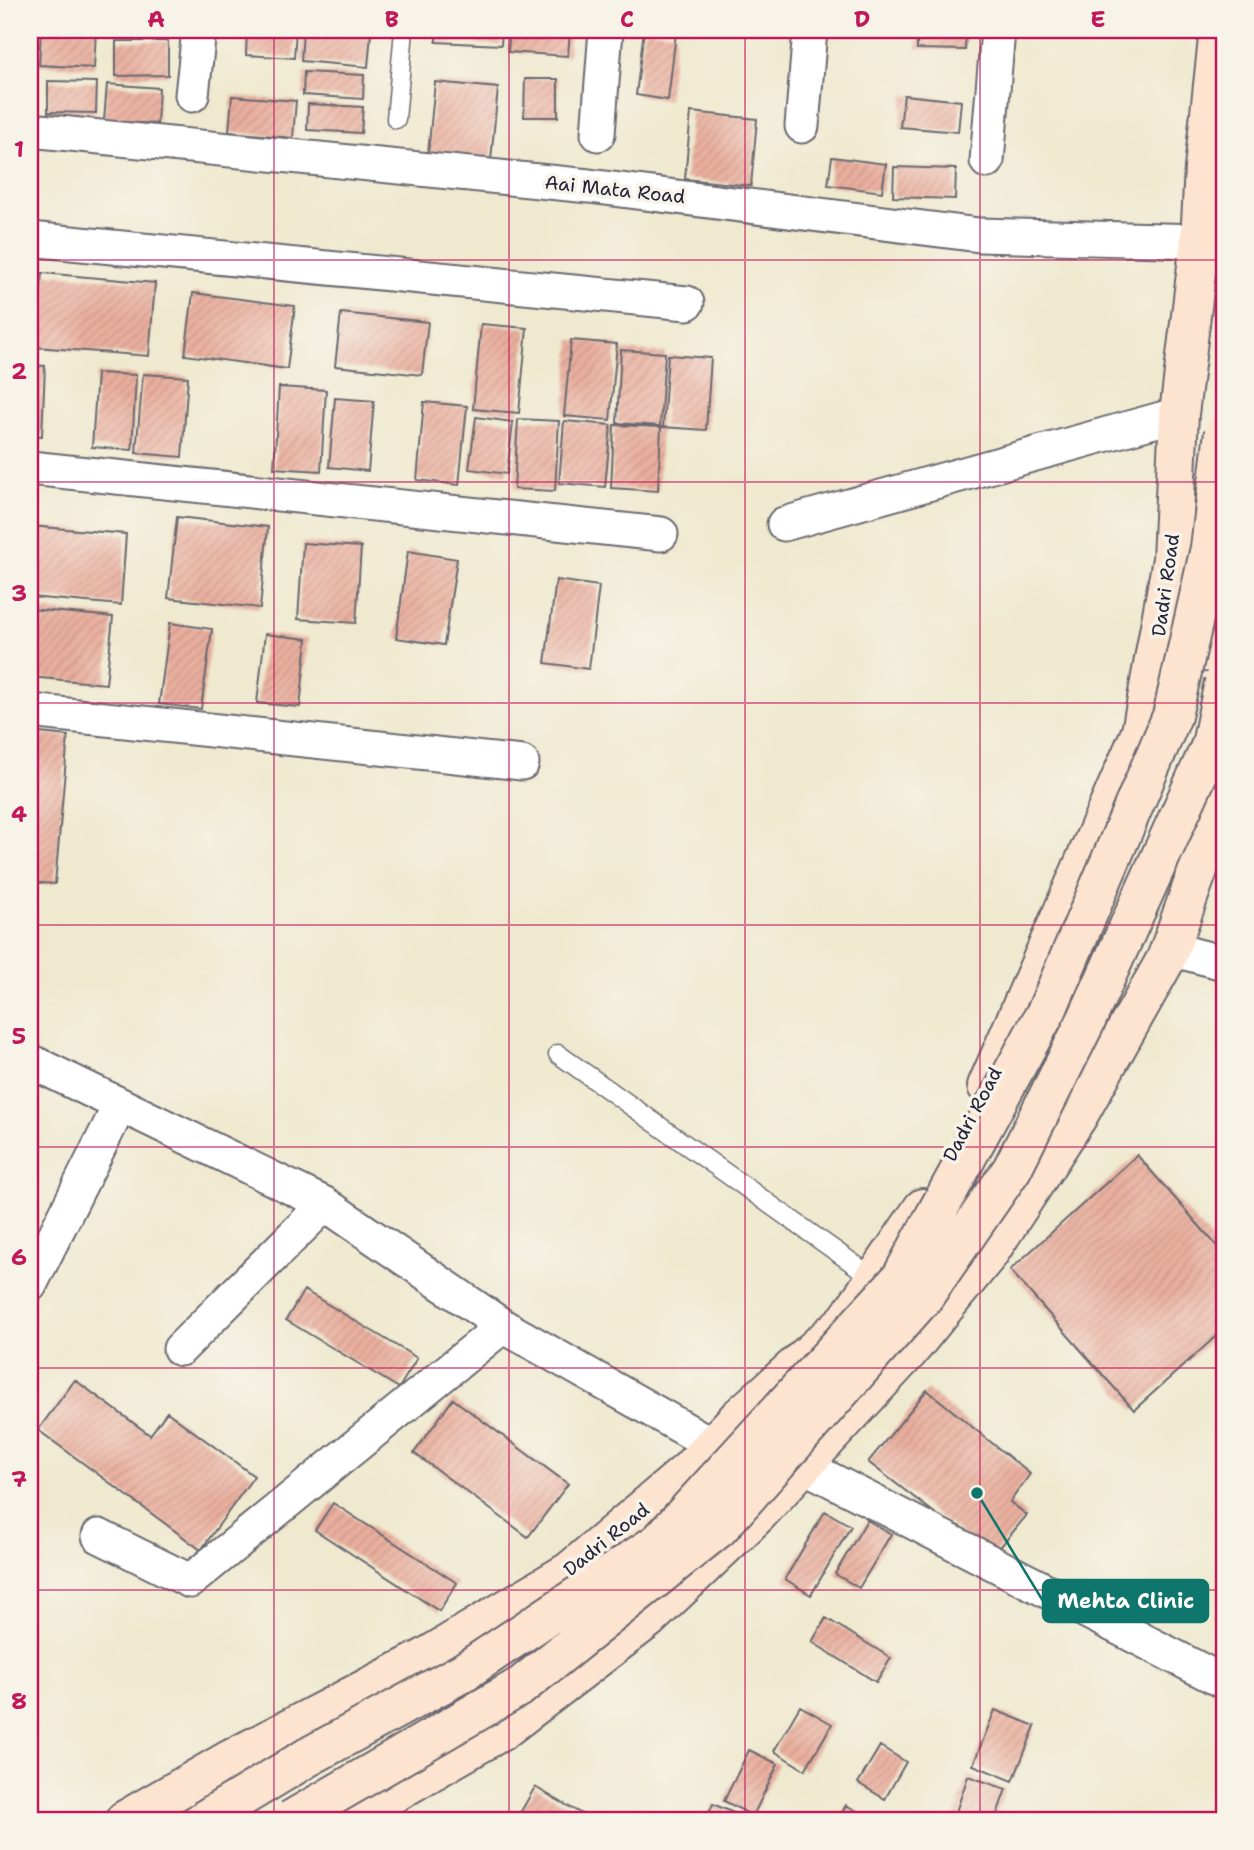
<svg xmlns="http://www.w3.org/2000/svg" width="1254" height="1850" viewBox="0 0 1254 1850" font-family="'Shantell Sans',sans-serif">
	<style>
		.building { fill: url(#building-hatch) }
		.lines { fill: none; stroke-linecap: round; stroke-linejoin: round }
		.lane-casing { stroke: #6a686f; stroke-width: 21 }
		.street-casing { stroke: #6a686f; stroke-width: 37 }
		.secondary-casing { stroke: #6a686f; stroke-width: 42 }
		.lane { stroke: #fff; stroke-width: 18 }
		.street { stroke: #fff; stroke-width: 33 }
		.secondary { stroke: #fde4d1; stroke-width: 38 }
		.secondary-bridge-casing { stroke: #6a686f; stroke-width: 42; stroke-linecap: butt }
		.secondary-bridge { stroke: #fde4d1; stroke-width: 38 }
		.grid { fill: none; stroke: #c2185b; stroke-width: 2; stroke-opacity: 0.55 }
		.labels { text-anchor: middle; stroke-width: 7; stroke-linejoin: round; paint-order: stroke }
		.street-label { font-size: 19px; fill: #22223b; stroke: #f7f3e8 }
		.leader { fill: none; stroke: #0f766e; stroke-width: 2.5 }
		.callout-dot { fill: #0f766e; stroke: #f7f3e8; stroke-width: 2.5 }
		.callout { fill: #0f766e; stroke: #0f766e; stroke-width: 2.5 }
		.callout-label { font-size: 21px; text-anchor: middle; font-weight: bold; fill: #fff }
		.neatline { fill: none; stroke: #c2185b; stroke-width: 2.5 }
		.grid-label { font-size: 23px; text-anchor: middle; font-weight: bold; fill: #c2185b }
	</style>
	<defs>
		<pattern id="building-hatch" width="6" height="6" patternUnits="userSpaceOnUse" patternTransform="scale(1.75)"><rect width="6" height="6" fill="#eaaf9e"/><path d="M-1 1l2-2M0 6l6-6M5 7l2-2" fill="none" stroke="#c89689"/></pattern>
	</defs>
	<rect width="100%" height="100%" fill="#f7f3e8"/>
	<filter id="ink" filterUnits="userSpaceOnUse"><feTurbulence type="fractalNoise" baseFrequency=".0143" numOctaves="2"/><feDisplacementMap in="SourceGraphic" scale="14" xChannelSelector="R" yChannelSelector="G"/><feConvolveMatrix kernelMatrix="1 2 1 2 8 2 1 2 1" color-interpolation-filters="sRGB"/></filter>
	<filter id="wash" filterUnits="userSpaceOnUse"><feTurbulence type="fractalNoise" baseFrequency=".00686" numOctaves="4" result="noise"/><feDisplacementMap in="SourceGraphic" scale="28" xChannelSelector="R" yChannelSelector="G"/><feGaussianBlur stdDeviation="1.57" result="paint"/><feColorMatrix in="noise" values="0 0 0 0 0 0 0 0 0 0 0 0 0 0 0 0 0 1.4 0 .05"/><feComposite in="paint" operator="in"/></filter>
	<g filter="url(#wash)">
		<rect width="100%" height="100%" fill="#efe9cf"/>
		<g id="blocks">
			<!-- building -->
			<path class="building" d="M 41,30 L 96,30 L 94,68 L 39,65 Z
				M 247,30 L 296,30 L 294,58 L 246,55 Z
				M 303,30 L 371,33 L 368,67 L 301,61 Z
				M 436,30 L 502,30 L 501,45 L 436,42 Z
				M 510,30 L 570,30 L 568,56 L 508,52 Z
				M 644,30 L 676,33 L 668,100 L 636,95 Z
				M 917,30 L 966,30 L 965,50 L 917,49 Z
				M 116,41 L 168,41 L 168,75 L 116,76 Z
				M 304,72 L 364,75 L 363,99 L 303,95 Z
				M 525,79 L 558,79 L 558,117 L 524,117 Z
				M 48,81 L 97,82 L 96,113 L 48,112 Z
				M 435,82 L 498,88 L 491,160 L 428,154 Z
				M 107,84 L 159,88 L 157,124 L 104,121 Z
				M 904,95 L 961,101 L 958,132 L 900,127 Z
				M 232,96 L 296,101 L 293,138 L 229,132 Z
				M 308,104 L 363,107 L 361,133 L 307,130 Z
				M 691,112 L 757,119 L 751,186 L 685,179 Z
				M 832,157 L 886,164 L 882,192 L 828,185 Z
				M 894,167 L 956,169 L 955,199 L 893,197 Z
				M 42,273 L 155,283 L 149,356 L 36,347 Z
				M 193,293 L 295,306 L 287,369 L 185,355 Z
				M 341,313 L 428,322 L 422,375 L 335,366 Z
				M 481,324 L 527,328 L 519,413 L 473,409 Z
				M 571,340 L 617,344 L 610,420 L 564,416 Z
				M 621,350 L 665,353 L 660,426 L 617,423 Z
				M 668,355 L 711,358 L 706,430 L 663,427 Z
				M 30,365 L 45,366 L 42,436 L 30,435 Z
				M 97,373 L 136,375 L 132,450 L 92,447 Z
				M 143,374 L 188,377 L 182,457 L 136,453 Z
				M 279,387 L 326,390 L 321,471 L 274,468 Z
				M 335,398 L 374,401 L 368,471 L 329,467 Z
				M 424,402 L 467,406 L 459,485 L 417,480 Z
				M 476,417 L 513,422 L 507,474 L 469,469 Z
				M 518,419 L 559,421 L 555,491 L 514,489 Z
				M 564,421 L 611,425 L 605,487 L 559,483 Z
				M 614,425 L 661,427 L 658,491 L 611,488 Z
				M 177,517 L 268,527 L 260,608 L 168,598 Z
				M 30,526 L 126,534 L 121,605 L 30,597 Z
				M 303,543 L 361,547 L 356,623 L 298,619 Z
				M 408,551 L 457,559 L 444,645 L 396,638 Z
				M 556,580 L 599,586 L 589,669 L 545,663 Z
				M 30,609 L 113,617 L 106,684 L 30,677 Z
				M 170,623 L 212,629 L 201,709 L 159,704 Z
				M 265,634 L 307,639 L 300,707 L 257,703 Z
				M 30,732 L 68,736 L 55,884 L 30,882 Z
				M 1137,1155 L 1224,1254 L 1224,1329 L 1134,1410 L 1010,1270 Z
				M 304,1290 L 417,1358 L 399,1388 L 286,1320 Z
				M 75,1380 L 150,1435 L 167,1412 L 254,1476 L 201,1550 L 38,1430 Z
				M 927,1390 L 1030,1474 L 1010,1502 L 1027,1515 L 992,1557 L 868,1462 Z
				M 453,1399 L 568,1484 L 528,1537 L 414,1453 Z
				M 333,1503 L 457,1583 L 439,1611 L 315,1530 Z
				M 825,1511 L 851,1526 L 811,1595 L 785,1579 Z
				M 867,1520 L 891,1534 L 859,1588 L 835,1574 Z
				M 826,1618 L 891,1658 L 876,1682 L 812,1642 Z
				M 800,1706 L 832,1724 L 805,1770 L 774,1751 Z
				M 995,1710 L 1035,1726 L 1013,1781 L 973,1765 Z
				M 880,1746 L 906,1762 L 885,1799 L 858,1783 Z
				M 749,1750 L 778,1764 L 753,1816 L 724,1801 Z
				M 968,1776 L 1006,1789 L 995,1820 L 954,1818 Z
				M 535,1787 L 592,1820 L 516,1820 Z
				M 713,1804 L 750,1820 L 706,1820 Z
				M 846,1805 L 873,1820 L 838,1820 Z"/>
		</g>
	</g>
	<g filter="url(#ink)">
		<use href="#blocks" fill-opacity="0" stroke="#6a686f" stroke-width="2"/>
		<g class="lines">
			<defs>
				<path id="lane" d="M 396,119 L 404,30
					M 558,1054 L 875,1279"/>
				<path id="street" d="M 192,95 L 199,30
					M 802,126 L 810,30
					M 30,130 L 589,186 L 979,235 L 1200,241
					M 598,134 L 606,30
					M 987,161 L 998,30
					M 30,239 L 687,303
					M 30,468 L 661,534
					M 784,524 L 1179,414
					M 30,711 L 522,763
					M 1166,959 L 1182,952 L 1224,963
					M 30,1061 L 325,1204 L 503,1326 L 713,1445
					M 30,1285 L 120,1105
					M 180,1349 L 325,1204
					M 783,1451 L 802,1465 L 1224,1682
					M 99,1536 L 190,1581 L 503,1326"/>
				<path id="secondary" d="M 1192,608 C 1189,635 1186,659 1224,651
					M 987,1086 L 1141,732 L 1172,559 L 1179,414 L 1200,241 L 1204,168 L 1219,30
					M 125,1820 L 231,1759 L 425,1658 L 570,1571 L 689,1470 L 739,1417 L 847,1320 L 923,1208
					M 347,1820 L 503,1730 L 648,1619 L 758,1514 L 909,1351 L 989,1253 L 1078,1116 L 1166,959 L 1224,798"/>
			</defs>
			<!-- lane casing -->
			<use href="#lane" class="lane-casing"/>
			<!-- street casing -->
			<use href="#street" class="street-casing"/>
			<!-- secondary casing -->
			<use href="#secondary" class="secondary-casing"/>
			<!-- lane -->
			<use href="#lane" class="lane"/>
			<!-- street -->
			<use href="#street" class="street"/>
			<!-- secondary -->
			<use href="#secondary" class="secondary"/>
			<defs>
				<path id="secondary-bridge" d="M 204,1820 L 308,1757 L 462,1673 L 659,1542 L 901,1278 L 1047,1010 L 1172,716 L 1210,548 L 1224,432
					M 291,1820 L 521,1686 L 719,1528 L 923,1298 L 1012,1169 L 1086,1021 L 1211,745 L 1224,682"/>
			</defs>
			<!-- secondary-bridge casing -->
			<use href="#secondary-bridge" class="secondary-bridge-casing"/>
			<!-- secondary-bridge -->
			<use href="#secondary-bridge" class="secondary-bridge"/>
		</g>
	</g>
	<!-- grid -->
	<path class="grid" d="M 274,30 L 274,1820M 509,30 L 509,1820M 745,30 L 745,1820M 980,30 L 980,1820M 30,260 L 1224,260M 30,482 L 1224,482M 30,703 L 1224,703M 30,925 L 1224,925M 30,1147 L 1224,1147M 30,1368 L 1224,1368M 30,1590 L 1224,1590"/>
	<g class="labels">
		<!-- street labels -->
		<g class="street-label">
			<text transform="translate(615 189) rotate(6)" y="7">Aai Mata Road</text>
			<text transform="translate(1165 585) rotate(-82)" y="7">Dadri Road</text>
			<text transform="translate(972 1114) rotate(-62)" y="7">Dadri Road</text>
			<text transform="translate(606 1539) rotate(-39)" y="7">Dadri Road</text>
		</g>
	</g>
	<!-- callouts -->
	<path class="leader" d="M977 1493L1043 1601"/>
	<circle class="callout-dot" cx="977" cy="1493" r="7"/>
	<rect class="callout" x="1043" y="1580" width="165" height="42" rx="7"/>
	<g class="callout-label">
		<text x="1126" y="1608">Mehta Clinic</text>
	</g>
	<!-- margin -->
	<rect width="1254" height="1850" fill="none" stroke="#f7f3e8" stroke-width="77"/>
	<rect x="38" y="38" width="1178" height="1774" class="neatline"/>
	<g class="grid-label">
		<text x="156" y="27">A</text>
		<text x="392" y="27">B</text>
		<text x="627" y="27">C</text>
		<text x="862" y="27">D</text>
		<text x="1098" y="27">E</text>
		<text x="19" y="157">1</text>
		<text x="19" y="379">2</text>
		<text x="19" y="601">3</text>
		<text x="19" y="822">4</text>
		<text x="19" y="1044">5</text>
		<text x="19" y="1265">6</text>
		<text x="19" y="1487">7</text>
		<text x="19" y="1709">8</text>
	</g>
</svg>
